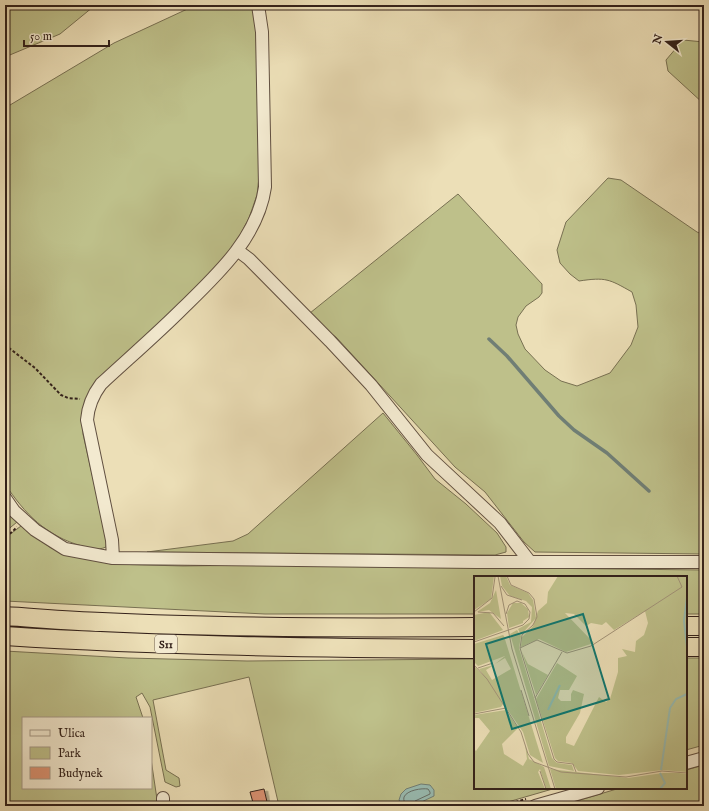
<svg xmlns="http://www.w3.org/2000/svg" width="709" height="811" viewBox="0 0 709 811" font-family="'IM FELL English',serif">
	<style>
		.green { fill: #bec08a; stroke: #787052 }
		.water { fill: #99bcb2; stroke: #707e75 }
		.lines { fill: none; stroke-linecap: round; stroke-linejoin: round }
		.shore { stroke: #666e66; stroke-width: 1 }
		.stream { stroke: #707e75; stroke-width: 3.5 }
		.building { fill: #de9474; stroke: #33211a; filter: url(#shadow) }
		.minor-casing { stroke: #615041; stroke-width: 14 }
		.highway-casing { stroke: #33211a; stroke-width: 20 }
		.path { stroke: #33211a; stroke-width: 2; stroke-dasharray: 3 2; stroke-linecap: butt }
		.minor { stroke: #f3ead0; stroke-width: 12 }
		.highway { stroke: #ecdfb7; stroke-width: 18 }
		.labels { text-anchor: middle; stroke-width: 3.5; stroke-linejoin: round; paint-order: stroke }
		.shield { fill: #f3ead0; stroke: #6d5d51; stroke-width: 1 }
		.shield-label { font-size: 11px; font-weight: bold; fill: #33211a }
		.inset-river { fill: none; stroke: #99bcb2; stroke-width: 2 }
		.inset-road { fill: none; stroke: #a29378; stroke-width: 1 }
		.view { fill: #0f766e; fill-opacity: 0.15; stroke: #0f766e; stroke-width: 2 }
		.inset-edge { fill: none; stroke: #33211a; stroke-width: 2 }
	</style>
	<defs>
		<filter id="shadow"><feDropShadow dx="3.5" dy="2" stdDeviation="0" flood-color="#0004"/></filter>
	</defs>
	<rect width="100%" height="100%" fill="#ecdfb7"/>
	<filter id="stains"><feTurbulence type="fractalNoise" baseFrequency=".005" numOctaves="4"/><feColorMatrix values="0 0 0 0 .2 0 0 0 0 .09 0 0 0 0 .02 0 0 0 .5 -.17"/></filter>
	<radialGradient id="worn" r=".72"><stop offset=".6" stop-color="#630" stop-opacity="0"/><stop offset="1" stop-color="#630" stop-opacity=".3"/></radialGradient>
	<!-- green -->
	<path class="green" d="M 5,5 L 92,5 L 93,7 L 60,34 L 5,57 Z
		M 196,5 L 254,5 L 256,13 L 257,52 L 259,177 L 257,195 L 249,218 L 238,239 L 229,252 L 169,318 L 99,380 L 83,416 L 83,434 L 107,541 L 106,547 C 97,551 90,548 82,546 C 46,536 25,514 5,484 L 5,108 L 114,43 Z
		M 683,40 L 704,42 L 704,104 L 668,71 L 666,60 Z
		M 608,178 L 621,180 L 697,232 L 704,235 L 704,554 L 535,552 L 524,542 L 485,492 L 455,467 L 336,337 L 326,330 L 310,313 L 458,194 L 542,284 L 542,293 L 539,297 L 526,306 L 518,317 L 516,325 L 518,334 L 525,349 L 545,370 L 561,381 L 577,386 L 610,373 L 631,345 L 638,327 L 636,305 L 632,292 C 609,279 606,277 579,281 L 570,274 L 560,263 L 557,250 L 566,222 Z
		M 383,413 L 417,455 L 435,479 L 466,504 L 497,533 L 506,547 L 506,552 L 495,555 L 147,552 L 233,541 L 248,534 Z
		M 5,509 L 17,522 L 5,532 Z
		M 21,526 L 51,548 L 72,555 L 111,564 L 183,566 L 259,565 L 704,570 L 704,614 L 686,614 L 686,577 L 475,577 L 475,614 L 265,614 L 5,601 L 5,538 Z
		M 5,651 L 128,658 L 247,661 L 475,659 L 475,788 L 556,788 L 494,806 L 279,806 L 249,677 L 153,700 L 166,770 L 179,778 L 180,786 L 176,787 L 165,782 L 150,707 L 142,693 L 136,697 L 143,718 L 23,718 L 23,788 L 151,788 L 151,759 L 158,806 L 5,806 Z
		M 686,658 L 704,658 L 704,745 L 686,750 Z
		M 704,765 L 704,806 L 560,806 L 620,788 L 686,788 L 686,770 Z"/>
	<!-- water -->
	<path class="water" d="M 421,784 L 430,785 L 434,790 L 434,796 L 413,806 L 402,805 L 399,800 L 401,794 L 406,789 Z"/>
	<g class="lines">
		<!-- shore -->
		<path class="shore" d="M 406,806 C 405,803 403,800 404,797 C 407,790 422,788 428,789 L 430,792 L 430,794 L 415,801 L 413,806"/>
		<!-- stream -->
		<path class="stream" d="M 489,339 L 507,356 L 559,416 L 574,430 L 607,453 L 649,491"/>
	</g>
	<!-- building -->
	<path class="building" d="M 264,789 L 268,806 L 254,806 L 250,792 Z"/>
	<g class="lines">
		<defs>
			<path id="minor" d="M 237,250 L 249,259 L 330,341 L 371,385 L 427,455 L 500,523 L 530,562
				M 5,498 L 14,511 L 35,530 L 65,549 L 113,558 L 476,562 L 704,562
				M 113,558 L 112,540 L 87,420 C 88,406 92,396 101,384 C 128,359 157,334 183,308 C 218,274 258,237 265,187 L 262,32 L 258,5
				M 686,763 L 704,758
				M 163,798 L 163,806
				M 535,806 L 598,788"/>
			<path id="highway" d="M 5,616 C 37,618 70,621 102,622 C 226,628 351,628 475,627
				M 686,626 L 704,626
				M 5,636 C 161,646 318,648 475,649
				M 686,647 L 704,647"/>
		</defs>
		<!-- minor casing -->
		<use href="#minor" class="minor-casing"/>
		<!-- highway casing -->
		<use href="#highway" class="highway-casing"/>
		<!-- path -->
		<path class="path" d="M 7,343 L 9,348 L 35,368 L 61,395 L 68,398 L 80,399
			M 5,536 L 12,532 L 17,527
			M 501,806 L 526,799"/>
		<!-- minor -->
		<use href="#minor" class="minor"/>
		<!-- highway -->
		<use href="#highway" class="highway"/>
	</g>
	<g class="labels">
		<!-- shield labels -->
		<rect class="shield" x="155" y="635" width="22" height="18" rx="3"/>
		<g class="shield-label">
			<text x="166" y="648">S11</text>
		</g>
	</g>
	<!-- overview -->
	<g transform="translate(474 576)">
		<rect width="213" height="213" fill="#ecdfb7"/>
		<path d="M 0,0 L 20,0 L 17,23 L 0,34 ZM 26,0 L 32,0 L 36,9 L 54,17 L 59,24 L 62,42 L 47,59 L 44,53 L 57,46 L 58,31 L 52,25 L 36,20 L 28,10 ZM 84,0 L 213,0 L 213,196 L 189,194 L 145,199 L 104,195 L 98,187 L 84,185 L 81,182 L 62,123 L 83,87 L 103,100 L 95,114 L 86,114 L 84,122 L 87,125 L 97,125 L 97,118 L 99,114 L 110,118 L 106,137 L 92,161 L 92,167 L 100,170 L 125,121 L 132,126 L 136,123 L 144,96 L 144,82 L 153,80 L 148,73 L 161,76 L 162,65 L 170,59 L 174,47 L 171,35 L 140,54 L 132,46 L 128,49 L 117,47 L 112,50 L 100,38 L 91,37 L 120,67 L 92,76 L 65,63 L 47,71 L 48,61 L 59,50 L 64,35 L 73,27 L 74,16 ZM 22,14 L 27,43 L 15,34 L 3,36 L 16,27 ZM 39,27 L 47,27 L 54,33 L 55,41 L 49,45 L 49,47 L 35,52 L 33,37 ZM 15,36 L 29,54 L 0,65 L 0,39 ZM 43,54 L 47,60 L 45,72 L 78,182 L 83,187 L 98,189 L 100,195 L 75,190 L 36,58 ZM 29,59 L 30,60 L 69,187 L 56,179 L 49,156 L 5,93 L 20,89 L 12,94 L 18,104 L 37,93 L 31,82 L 21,88 L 31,80 L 4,90 L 0,86 L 0,68 ZM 48,76 L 54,88 L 74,99 L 62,119 ZM 0,90 L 13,103 L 29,128 L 27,131 L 0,137 ZM 32,134 L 44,152 L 28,168 L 30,178 L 49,190 L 53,183 L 51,168 L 55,183 L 70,191 L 77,213 L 72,213 L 66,193 L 64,196 L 71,213 L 0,213 L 0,173 L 2,175 L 16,155 L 5,142 L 0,142 L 0,139 ZM 76,193 L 154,202 L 189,197 L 205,197 L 213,198 L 213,213 L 82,213 Z" fill="#bec08a"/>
		<path class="inset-river" d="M 213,21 L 210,45 L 213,71M 74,134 L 86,109M 187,194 L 196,132 L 202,123 L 213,118M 186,213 L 191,207 L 186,197"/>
		<path class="inset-road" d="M 24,0 L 38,73 L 81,213M 33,0 L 37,9 L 55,17 L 60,23 L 63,41 L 59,49 L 48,59 L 46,72 L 80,183 L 83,186 L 99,188 L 102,196M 27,10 L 33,19 L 48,24M 0,36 L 18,22 L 21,1M 4,36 L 19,37 L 30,50M 0,66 L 49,49 L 55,43 L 56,36 L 51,28 L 43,25 L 35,29 L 32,38M 46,72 L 63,64 L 93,77 L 117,70 L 208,11 L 203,0M 0,89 L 13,103 L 47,156 L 54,178 L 60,186 L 87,196 L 152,201 L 188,195 L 213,197M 4,92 L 19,87M 47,114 L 55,140M 61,122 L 88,76M 0,138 L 32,132M 66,195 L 72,213"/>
		<path class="view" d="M 109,38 L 135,123 L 38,153 L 12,68 Z"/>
		<rect width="213" height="213" class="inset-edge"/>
	</g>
	<!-- margin -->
	<rect width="709" height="811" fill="none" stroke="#ecdfb7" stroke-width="20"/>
	<rect x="6" y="6" width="697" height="799" fill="none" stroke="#33211a" stroke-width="2"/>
	<rect x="10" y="10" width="689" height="791" fill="none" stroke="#33211a"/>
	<!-- legend -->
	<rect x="22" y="717" width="130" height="72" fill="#f3ead0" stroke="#a69a87"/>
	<rect x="30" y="730" width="20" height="6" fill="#f3ead0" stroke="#a69a87"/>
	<text x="58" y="737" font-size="12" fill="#33211a">Ulica</text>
	<rect x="30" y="747" width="20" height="12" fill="#bec08a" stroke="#a69a87"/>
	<text x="58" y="757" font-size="12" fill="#33211a">Park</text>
	<rect x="30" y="767" width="20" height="12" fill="#de9474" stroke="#a69a87"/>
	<text x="58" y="777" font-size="12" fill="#33211a">Budynek</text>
	<!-- north arrow -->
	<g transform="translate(667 42) rotate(287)" stroke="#f3ead0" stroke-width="3" paint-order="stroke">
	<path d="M0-3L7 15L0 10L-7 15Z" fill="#33211a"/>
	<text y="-6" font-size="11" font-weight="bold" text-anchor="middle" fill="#33211a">N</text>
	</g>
	<!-- scale -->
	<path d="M24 40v6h85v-6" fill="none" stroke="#33211a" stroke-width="2"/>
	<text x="30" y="40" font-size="12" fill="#33211a" stroke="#f3ead0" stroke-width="3" paint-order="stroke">50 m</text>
	<rect width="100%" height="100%" filter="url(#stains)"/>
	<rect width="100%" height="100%" fill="url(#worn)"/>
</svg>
